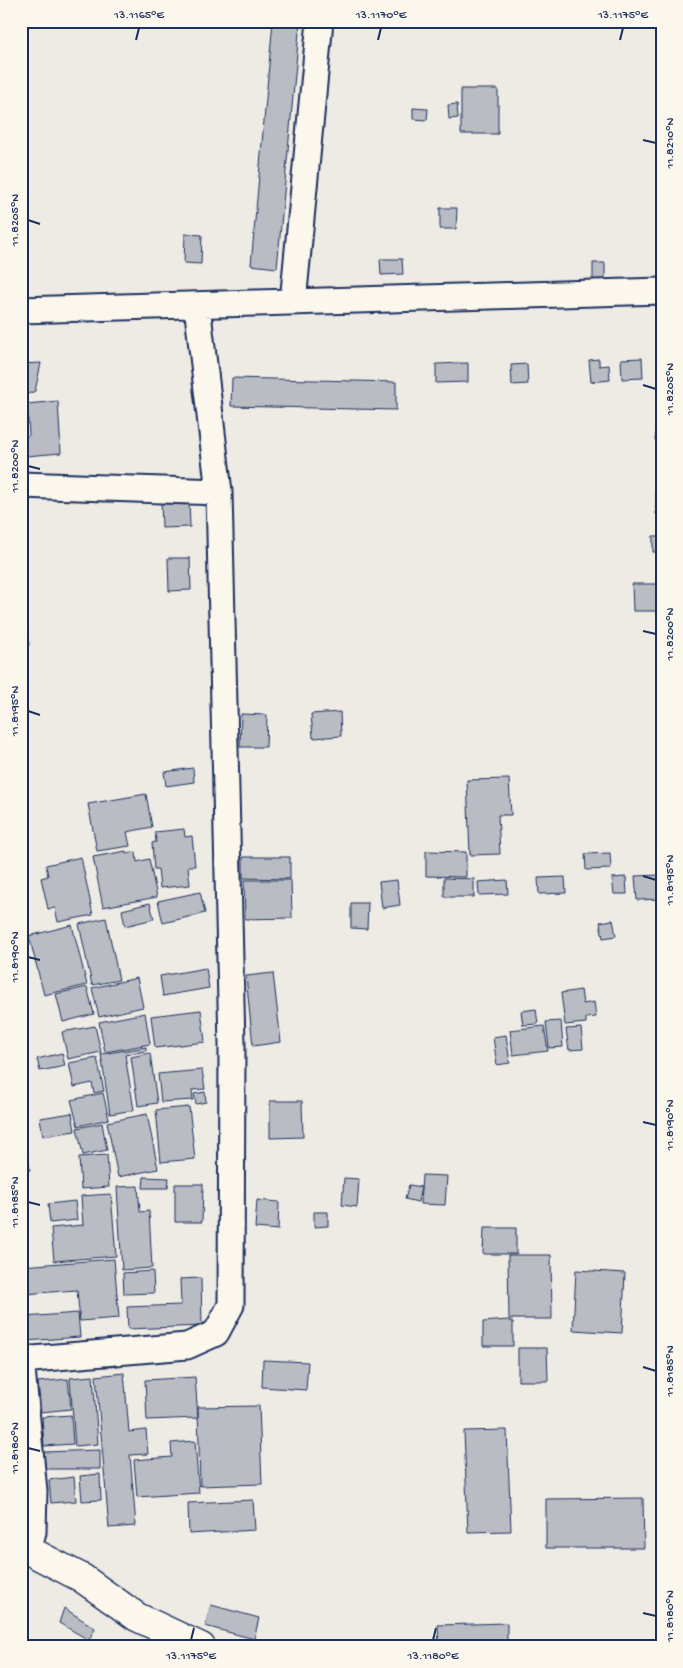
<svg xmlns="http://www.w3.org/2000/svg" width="683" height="1668" viewBox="0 0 683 1668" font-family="'Gochi Hand',sans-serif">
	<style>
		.building { fill: #b9bcc3; stroke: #1b2f5e }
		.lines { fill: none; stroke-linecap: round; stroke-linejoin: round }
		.minor-casing { stroke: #1b2f5e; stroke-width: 29 }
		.tertiary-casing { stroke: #1b2f5e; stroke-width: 31 }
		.minor { stroke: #fbf7ec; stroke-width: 25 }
		.tertiary { stroke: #fbf7ec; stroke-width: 28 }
		.ticks { fill: none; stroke: #1b2f5e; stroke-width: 2 }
		.neatline { fill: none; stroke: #1b2f5e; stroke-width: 2 }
		.ticks-label { font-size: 12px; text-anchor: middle; fill: #1b2f5e }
	</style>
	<rect width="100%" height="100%" fill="#eeebe4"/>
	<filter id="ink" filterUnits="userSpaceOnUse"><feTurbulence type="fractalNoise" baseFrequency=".02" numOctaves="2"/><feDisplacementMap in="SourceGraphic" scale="10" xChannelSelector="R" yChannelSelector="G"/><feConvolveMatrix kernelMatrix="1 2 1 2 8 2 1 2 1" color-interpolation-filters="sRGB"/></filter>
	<g filter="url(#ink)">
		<!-- building -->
		<path class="building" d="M 273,21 L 300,21 L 277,268 L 251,265 Z
			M 461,89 L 498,89 L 498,134 L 461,134 Z
			M 457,104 L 458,118 L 449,119 L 448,105 Z
			M 413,108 L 428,109 L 427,120 L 413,119 Z
			M 440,208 L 457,208 L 456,229 L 440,229 Z
			M 185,234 L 202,235 L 201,264 L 184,263 Z
			M 380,259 L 402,259 L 403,274 L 381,275 Z
			M 593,263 L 605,263 L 605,286 L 593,286 Z
			M 642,358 L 643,378 L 622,379 L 621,359 Z
			M 599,359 L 599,366 L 609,365 L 610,380 L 591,382 L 589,360 Z
			M 41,363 L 35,391 L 21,397 L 21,364 Z
			M 468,363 L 468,382 L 436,383 L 436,364 Z
			M 527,364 L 528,384 L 512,385 L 511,365 Z
			M 232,378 L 396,382 L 396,410 L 231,406 Z
			M 58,401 L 61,453 L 26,456 L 25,438 L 29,435 L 27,404 Z
			M 657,427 L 662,429 L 662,453 L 659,453 L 661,441 L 655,440 Z
			M 656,480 L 662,480 L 662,515 L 656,514 Z
			M 189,500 L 190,527 L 162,528 L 161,501 Z
			M 653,536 L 662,536 L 662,552 L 653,552 Z
			M 662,554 L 662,563 L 656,563 L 656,555 Z
			M 168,558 L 190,558 L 191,590 L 169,591 Z
			M 632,584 L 662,584 L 662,611 L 633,611 Z
			M 25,606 L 29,645 L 21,645 L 21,607 Z
			M 340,712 L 341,736 L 313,738 L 311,714 Z
			M 241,714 L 267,715 L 266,747 L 240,747 Z
			M 193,768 L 194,782 L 166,786 L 164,772 Z
			M 509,779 L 511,815 L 498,815 L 500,854 L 470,855 L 467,780 Z
			M 146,794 L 152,827 L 127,832 L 130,846 L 97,851 L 88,804 Z
			M 184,829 L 185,837 L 192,836 L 195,866 L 188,866 L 190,885 L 160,888 L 158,869 L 154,869 L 152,843 L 156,842 L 155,832 Z
			M 126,851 L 126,854 L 136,852 L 137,862 L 149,859 L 157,897 L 103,907 L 93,857 Z
			M 426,851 L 466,852 L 466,877 L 426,876 Z
			M 610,853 L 611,869 L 586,870 L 585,854 Z
			M 81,857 L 93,915 L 58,922 L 55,908 L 48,909 L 41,878 L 48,876 L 46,865 Z
			M 243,857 L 290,857 L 290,879 L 243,878 Z
			M 662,875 L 662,899 L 637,900 L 635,876 Z
			M 565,877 L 566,893 L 539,894 L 538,878 Z
			M 626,877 L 627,894 L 614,894 L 612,878 Z
			M 444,878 L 474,879 L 474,897 L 444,897 Z
			M 244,880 L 291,880 L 292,918 L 245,919 Z
			M 397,880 L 400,905 L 382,908 L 379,882 Z
			M 507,880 L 508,894 L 479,895 L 478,882 Z
			M 200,892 L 205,913 L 163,923 L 158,901 Z
			M 150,903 L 154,919 L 125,926 L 122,910 Z
			M 351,903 L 368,903 L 367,929 L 351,928 Z
			M 106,918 L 119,980 L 92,985 L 79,924 Z
			M 613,920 L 616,936 L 603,938 L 600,922 Z
			M 72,925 L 87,985 L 44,995 L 29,936 Z
			M 206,968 L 209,988 L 163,996 L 160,976 Z
			M 273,973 L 281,1042 L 253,1046 L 246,976 Z
			M 137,978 L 143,1007 L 99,1017 L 92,988 Z
			M 87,987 L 94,1014 L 63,1022 L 56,994 Z
			M 581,990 L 583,1004 L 594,1002 L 596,1017 L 586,1018 L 586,1023 L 565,1025 L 561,993 Z
			M 536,1009 L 538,1024 L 523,1025 L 521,1011 Z
			M 201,1010 L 205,1042 L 155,1048 L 151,1016 Z
			M 145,1013 L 150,1044 L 105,1052 L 99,1022 Z
			M 561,1021 L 563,1047 L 549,1048 L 546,1022 Z
			M 95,1026 L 101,1052 L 68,1059 L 62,1032 Z
			M 544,1026 L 548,1051 L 513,1055 L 510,1030 Z
			M 581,1028 L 583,1049 L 569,1050 L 566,1029 Z
			M 506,1035 L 510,1063 L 497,1065 L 493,1037 Z
			M 146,1047 L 146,1051 L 125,1055 L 134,1110 L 110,1114 L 101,1054 Z
			M 62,1053 L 65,1066 L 40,1071 L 37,1059 Z
			M 150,1053 L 157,1103 L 138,1106 L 131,1057 Z
			M 97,1058 L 104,1091 L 94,1093 L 92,1083 L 74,1087 L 69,1063 Z
			M 202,1070 L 205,1089 L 192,1090 L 193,1100 L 161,1102 L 158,1074 Z
			M 205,1092 L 206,1102 L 196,1104 L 194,1094 Z
			M 103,1093 L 109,1119 L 78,1126 L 71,1100 Z
			M 270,1101 L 302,1101 L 303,1137 L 270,1138 Z
			M 189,1107 L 195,1159 L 161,1162 L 156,1110 Z
			M 72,1113 L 75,1131 L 43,1136 L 40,1118 Z
			M 147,1114 L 158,1169 L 118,1177 L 107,1122 Z
			M 102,1123 L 107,1150 L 83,1155 L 77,1128 Z
			M 21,1135 L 24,1135 L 30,1170 L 21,1172 Z
			M 107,1155 L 109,1187 L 81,1189 L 79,1157 Z
			M 422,1175 L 447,1176 L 445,1205 L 420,1204 Z
			M 144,1177 L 169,1178 L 168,1188 L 143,1188 Z
			M 344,1178 L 359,1179 L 357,1207 L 342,1205 Z
			M 175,1184 L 203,1184 L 202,1222 L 175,1222 Z
			M 409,1185 L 421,1187 L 418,1202 L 405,1199 Z
			M 138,1186 L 140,1212 L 149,1211 L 152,1268 L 122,1270 L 117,1187 Z
			M 111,1194 L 116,1256 L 54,1261 L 51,1228 L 83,1225 L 81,1196 Z
			M 257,1200 L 279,1202 L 278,1230 L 255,1228 Z
			M 75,1201 L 77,1220 L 50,1223 L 48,1204 Z
			M 314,1212 L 328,1212 L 328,1226 L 314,1227 Z
			M 484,1228 L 516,1228 L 516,1254 L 483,1254 Z
			M 508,1255 L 551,1255 L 552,1319 L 509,1319 Z
			M 114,1259 L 119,1318 L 80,1321 L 77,1290 L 24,1294 L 22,1266 Z
			M 576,1270 L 625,1273 L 622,1333 L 573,1330 Z
			M 153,1271 L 154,1293 L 124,1294 L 123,1273 Z
			M 201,1278 L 202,1326 L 128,1329 L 127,1307 L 181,1305 L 180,1279 Z
			M 78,1313 L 80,1337 L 26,1341 L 24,1317 Z
			M 508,1320 L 513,1322 L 513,1346 L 483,1346 L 483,1322 Z
			M 518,1348 L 547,1348 L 548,1381 L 518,1381 Z
			M 263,1360 L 308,1362 L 306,1390 L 262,1387 Z
			M 124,1373 L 129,1432 L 146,1430 L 148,1454 L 130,1455 L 136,1526 L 109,1528 L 96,1376 Z
			M 93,1376 L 98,1444 L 75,1446 L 70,1378 Z
			M 195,1377 L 198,1418 L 147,1420 L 145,1380 Z
			M 68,1379 L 71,1409 L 41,1412 L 38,1382 Z
			M 259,1406 L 262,1484 L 200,1486 L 198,1407 Z
			M 71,1415 L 73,1444 L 44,1446 L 42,1417 Z
			M 507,1430 L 511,1531 L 468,1532 L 464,1431 Z
			M 195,1441 L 199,1493 L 137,1497 L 134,1460 L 172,1457 L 171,1443 Z
			M 100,1450 L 100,1469 L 45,1469 L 44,1452 Z
			M 100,1474 L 101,1500 L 82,1501 L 80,1476 Z
			M 74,1477 L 76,1501 L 51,1503 L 49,1480 Z
			M 643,1498 L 644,1548 L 546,1548 L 546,1499 Z
			M 253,1500 L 255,1530 L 189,1534 L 188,1503 Z
			M 211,1605 L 259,1618 L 254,1639 L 205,1626 Z
			M 64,1608 L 95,1628 L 89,1640 L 59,1623 Z
			M 507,1623 L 507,1647 L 439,1647 L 438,1625 Z"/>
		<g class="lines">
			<defs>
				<path id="minor" d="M 293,302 L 320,21
					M 21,310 L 662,291
					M 21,485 L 219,492
					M 21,1359 L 34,1491 L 33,1532 L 28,1550
					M 21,1360 L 187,1346 L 216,1333 L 231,1305 L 232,1045 L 219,492 L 197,305"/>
				<path id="tertiary" d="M 21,1550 L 28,1550 L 82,1578 L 137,1617 L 201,1647"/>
			</defs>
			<!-- minor casing -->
			<use href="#minor" class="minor-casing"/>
			<!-- tertiary casing -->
			<use href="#tertiary" class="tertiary-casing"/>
			<!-- minor -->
			<use href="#minor" class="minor"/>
			<!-- tertiary -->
			<use href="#tertiary" class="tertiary"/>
		</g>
	</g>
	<!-- ticks -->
	<path class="ticks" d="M 136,40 L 139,28M 378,40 L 381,28M 620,40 L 623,28M 643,140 L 656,143M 28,220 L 40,224M 643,385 L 656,389M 28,466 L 40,469M 643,631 L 656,634M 28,711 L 40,715M 643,876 L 656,880M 28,957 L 40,960M 643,1122 L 656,1125M 28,1202 L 40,1205M 643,1367 L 656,1371M 28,1448 L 40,1451M 643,1613 L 656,1616M 191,1640 L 194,1628M 433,1640 L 436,1628"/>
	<!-- margin -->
	<rect width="683" height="1668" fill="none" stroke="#fbf7ec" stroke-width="55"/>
	<rect x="28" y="28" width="628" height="1612" class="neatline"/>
	<g class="ticks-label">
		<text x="139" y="18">13.1165°E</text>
		<text x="381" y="18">13.1170°E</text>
		<text x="623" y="18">13.1175°E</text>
		<text transform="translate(669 143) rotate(-90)" y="4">11.8210°N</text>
		<text transform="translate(14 220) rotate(-90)" y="4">11.8205°N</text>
		<text transform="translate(669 389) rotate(-90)" y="4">11.8205°N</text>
		<text transform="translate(14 466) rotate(-90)" y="4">11.8200°N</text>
		<text transform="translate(669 634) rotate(-90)" y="4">11.8200°N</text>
		<text transform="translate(14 711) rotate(-90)" y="4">11.8195°N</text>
		<text transform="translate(669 880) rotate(-90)" y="4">11.8195°N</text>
		<text transform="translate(14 957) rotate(-90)" y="4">11.8190°N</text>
		<text transform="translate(669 1125) rotate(-90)" y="4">11.8190°N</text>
		<text transform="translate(14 1202) rotate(-90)" y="4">11.8185°N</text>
		<text transform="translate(669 1371) rotate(-90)" y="4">11.8185°N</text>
		<text transform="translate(14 1448) rotate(-90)" y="4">11.8180°N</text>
		<text transform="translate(669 1616) rotate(-90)" y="4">11.8180°N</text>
		<text x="191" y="1659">13.1175°E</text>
		<text x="433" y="1659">13.1180°E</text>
	</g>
</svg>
